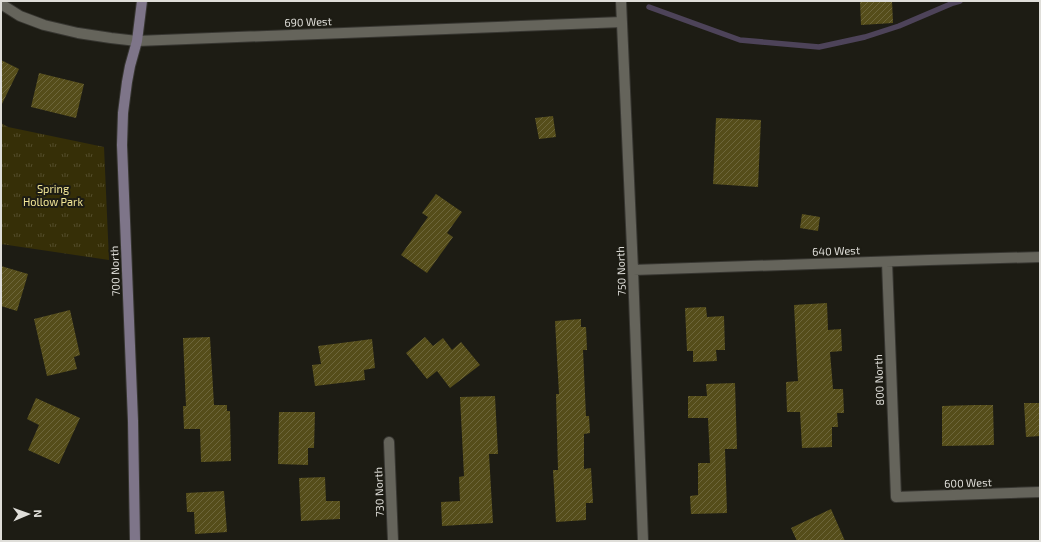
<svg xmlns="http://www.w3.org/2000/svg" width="1041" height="542" viewBox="0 0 1041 542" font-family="'Exo 2',sans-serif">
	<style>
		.grass { fill: url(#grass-tufts) }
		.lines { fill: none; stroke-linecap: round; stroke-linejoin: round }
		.stream { stroke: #4d4359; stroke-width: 5.5 }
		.building { fill: url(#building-hatch) }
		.street-casing { stroke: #373631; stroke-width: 12 }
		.secondary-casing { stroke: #373631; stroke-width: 12 }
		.street { stroke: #65645b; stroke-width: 10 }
		.secondary { stroke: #7e7589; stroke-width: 10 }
		.labels { text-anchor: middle; stroke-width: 4; stroke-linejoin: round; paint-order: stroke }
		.street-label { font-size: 11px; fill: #dfded9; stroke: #1d1c14 }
		.park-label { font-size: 11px; fill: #f2e696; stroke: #1d1c14 }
	</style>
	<defs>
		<pattern id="grass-tufts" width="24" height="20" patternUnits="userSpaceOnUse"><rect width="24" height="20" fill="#362f07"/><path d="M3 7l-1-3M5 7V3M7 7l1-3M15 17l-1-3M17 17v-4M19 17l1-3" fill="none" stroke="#534d2b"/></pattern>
		<pattern id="building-hatch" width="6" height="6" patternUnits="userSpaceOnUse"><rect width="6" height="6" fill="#554d1a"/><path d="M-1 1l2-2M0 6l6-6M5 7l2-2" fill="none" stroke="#6d663b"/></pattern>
	</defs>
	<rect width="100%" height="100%" fill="#1d1c14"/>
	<!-- grass -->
	<path class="grass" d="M 1,123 L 8,127 L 104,147 L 109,260 L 1,244 Z"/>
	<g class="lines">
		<!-- stream -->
		<path class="stream" d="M 649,7 L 740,40 L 819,47 L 865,37 L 899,26 L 953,3 L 960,1"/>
	</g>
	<!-- building -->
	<path class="building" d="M 860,1 L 892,1 L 893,23 L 861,25 Z
		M 1,60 L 19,69 L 1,106 Z
		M 39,73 L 84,84 L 76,118 L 31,107 Z
		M 553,116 L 556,137 L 539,139 L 535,118 Z
		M 716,118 L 761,120 L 758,187 L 713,184 Z
		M 436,194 L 462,212 L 447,233 L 453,237 L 427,273 L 401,255 L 428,217 L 422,213 Z
		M 802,214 L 820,217 L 818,231 L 800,228 Z
		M 1,266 L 28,274 L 17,311 L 1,306 Z
		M 827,303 L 828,330 L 841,329 L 842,351 L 830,352 L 833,389 L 843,389 L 844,413 L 837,413 L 838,427 L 832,427 L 832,447 L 802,448 L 800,412 L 787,412 L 786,382 L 798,381 L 794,305 Z
		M 706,307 L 707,317 L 724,316 L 725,350 L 716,350 L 717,361 L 693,362 L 693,351 L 687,351 L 685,308 Z
		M 70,310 L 80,355 L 74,357 L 77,369 L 47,376 L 34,319 Z
		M 581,319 L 581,327 L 586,327 L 587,350 L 583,350 L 586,416 L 589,416 L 590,433 L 584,434 L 584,469 L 591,468 L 593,503 L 586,503 L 586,520 L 556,522 L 553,470 L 558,470 L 556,394 L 559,394 L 555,321 Z
		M 210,337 L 214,405 L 227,405 L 227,411 L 230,411 L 231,461 L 201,462 L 200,429 L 184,429 L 183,406 L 186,406 L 183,338 Z
		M 425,337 L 433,346 L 443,338 L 452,350 L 461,342 L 480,365 L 450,388 L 437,371 L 427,379 L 406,353 Z
		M 372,339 L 375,368 L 364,370 L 365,380 L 315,386 L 312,365 L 321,364 L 318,346 Z
		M 735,383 L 737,449 L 725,449 L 727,513 L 691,514 L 690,496 L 698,495 L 698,463 L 710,463 L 708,418 L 688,418 L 688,396 L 707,396 L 706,384 Z
		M 495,396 L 498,454 L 489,454 L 493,523 L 442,526 L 441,502 L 460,501 L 459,477 L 464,476 L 460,397 Z
		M 36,398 L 80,418 L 59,464 L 28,450 L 39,425 L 27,419 Z
		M 1024,403 L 1040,403 L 1040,436 L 1026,437 Z
		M 975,405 L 993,405 L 994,445 L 942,446 L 942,406 Z
		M 279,412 L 315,412 L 314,448 L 308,448 L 308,465 L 278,464 Z
		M 325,477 L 326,501 L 340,501 L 340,519 L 301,521 L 299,478 Z
		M 224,491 L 227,532 L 195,534 L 194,512 L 187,512 L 186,493 Z
		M 831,509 L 845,541 L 797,541 L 791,528 Z"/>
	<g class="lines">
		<defs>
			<path id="street" d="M 621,1 L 633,270 L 643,541
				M 1,4 L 20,16 L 44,25 L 78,33 L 111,38 L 137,41 L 622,22
				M 887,262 L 896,497 L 1040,492
				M 633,270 L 929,260 L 1040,257
				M 389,442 L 393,541"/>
			<path id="secondary" d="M 135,541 L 133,421 L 122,145 L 123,113 L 127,82 L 130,66 L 137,41 L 142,1"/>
		</defs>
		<!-- street casing -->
		<use href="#street" class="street-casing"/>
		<!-- secondary casing -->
		<use href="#secondary" class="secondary-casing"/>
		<!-- street -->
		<use href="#street" class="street"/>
		<!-- secondary -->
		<use href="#secondary" class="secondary"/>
	</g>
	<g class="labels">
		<!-- street labels -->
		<g class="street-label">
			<text transform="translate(308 22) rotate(-2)" y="4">690 West</text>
			<text transform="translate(836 251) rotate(-2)" y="4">640 West</text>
			<text transform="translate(115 271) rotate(-92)" y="4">700 North</text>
			<text transform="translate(621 271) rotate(-92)" y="4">750 North</text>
			<text transform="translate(879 380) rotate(-92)" y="4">800 North</text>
			<text transform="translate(968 483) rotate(-2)" y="4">600 West</text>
			<text transform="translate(379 492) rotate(-92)" y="4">730 North</text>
		</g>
		<!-- park labels -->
		<g class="park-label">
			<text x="53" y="193">Spring<tspan x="53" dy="13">Hollow Park</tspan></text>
		</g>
	</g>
	<!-- border -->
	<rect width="1041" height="542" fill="none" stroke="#dfded9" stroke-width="4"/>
	<!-- north arrow -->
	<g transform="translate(28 514) rotate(88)" stroke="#1d1c14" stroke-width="3" paint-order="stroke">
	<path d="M0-3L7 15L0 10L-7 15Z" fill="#dfded9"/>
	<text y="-6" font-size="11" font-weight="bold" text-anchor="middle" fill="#dfded9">N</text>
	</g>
</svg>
